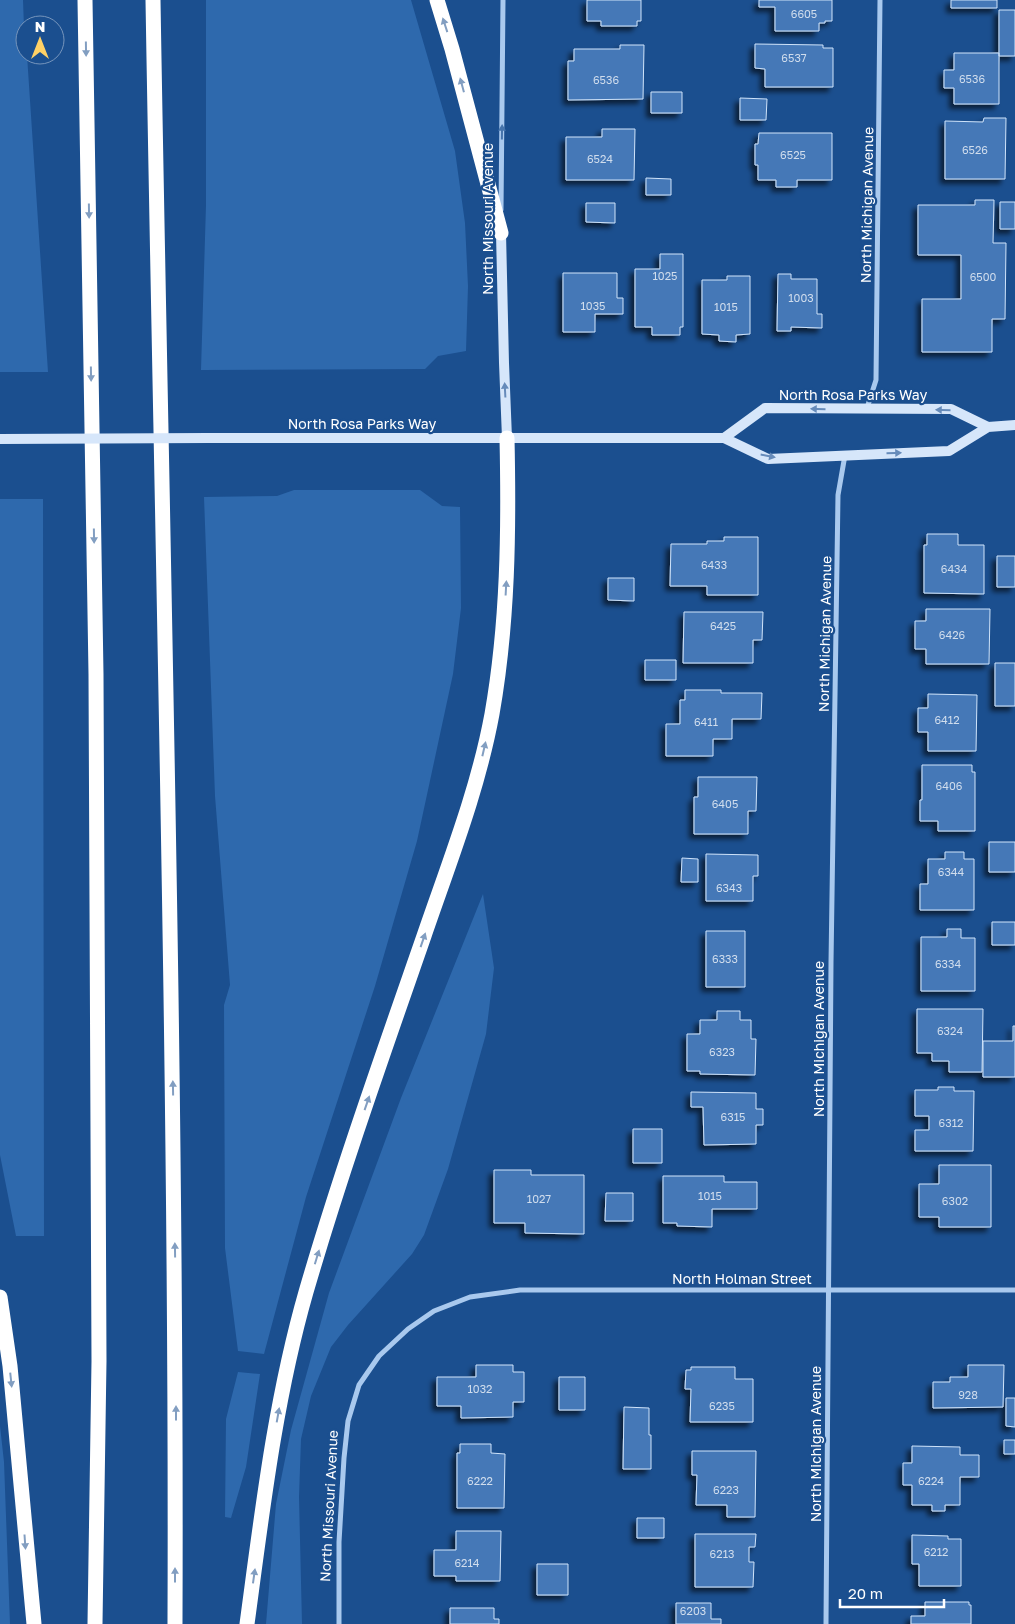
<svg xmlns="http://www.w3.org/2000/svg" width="1015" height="1624" viewBox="0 0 1015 1624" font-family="'Golos Text',sans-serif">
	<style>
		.green { fill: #2e69ad }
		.building { fill: #4478b7; stroke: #cfe3fa; filter: url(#shadow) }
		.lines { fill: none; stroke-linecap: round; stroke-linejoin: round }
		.street { stroke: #a9c9ee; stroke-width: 5 }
		.secondary { stroke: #d6e6fa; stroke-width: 10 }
		.highway { stroke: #fff; stroke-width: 15 }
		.secondary-bridge { stroke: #d6e6fa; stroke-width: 10 }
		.oneway { fill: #829ec1 }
		.oneway2 { fill: #4674ac }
		.oneway3 { fill: #668bba }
		.labels { text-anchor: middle; stroke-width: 4.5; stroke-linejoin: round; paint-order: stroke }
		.number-label { font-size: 11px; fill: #d0dded }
		.street-label { font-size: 14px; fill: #fff; stroke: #1b4f8f }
	</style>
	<defs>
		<filter id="shadow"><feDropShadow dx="-4.5" dy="4.5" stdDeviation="2.5" flood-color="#0009"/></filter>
	</defs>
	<rect width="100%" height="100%" fill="#1b4f8f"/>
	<!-- green -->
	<path class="green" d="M 0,0 L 23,0 L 25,55 L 27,55 L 48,372 L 0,372 Z
		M 206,0 L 411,0 L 455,151 L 465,223 L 468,286 L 466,351 L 438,356 L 425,369 L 201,370 L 206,205 Z
		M 294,490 L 420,490 L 442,506 L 460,507 L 461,608 L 453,674 L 417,841 L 375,986 L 306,1197 L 264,1354 L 238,1351 L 225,1248 L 224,1005 L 230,985 L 215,796 L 204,497 L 277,496 Z
		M 0,499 L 43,499 L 44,1236 L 16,1236 L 0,1155 Z
		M 483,894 L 494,968 L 486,1034 L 448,1169 L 424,1235 L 412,1254 L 348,1325 L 331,1347 L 311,1396 L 301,1439 L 299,1497 L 302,1624 L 266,1624 L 276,1504 L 291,1430 L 329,1293 L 401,1098 Z
		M 238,1372 L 260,1374 L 246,1467 L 231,1518 L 225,1517 L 226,1419 Z
		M 0,1426 L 4,1462 L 10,1624 L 0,1624 Z"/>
	<!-- building -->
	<path class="building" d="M 587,0 L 641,0 L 641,21 L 637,21 L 637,26 L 601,26 L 601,21 L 587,21 Z
		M 759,0 L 832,0 L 832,21 L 825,21 L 825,23 L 819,23 L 819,31 L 775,31 L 775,7 L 759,7 Z
		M 951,0 L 997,0 L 997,8 L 951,8 Z
		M 999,10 L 1015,10 L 1015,56 L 999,56 Z
		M 755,44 L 823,45 L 823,48 L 833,48 L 833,87 L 765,87 L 765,69 L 755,68 Z
		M 620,45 L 644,45 L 643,99 L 568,100 L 568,61 L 574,61 L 574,49 L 620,49 Z
		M 954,53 L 999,53 L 999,104 L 954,104 L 954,88 L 944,88 L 944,70 L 954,70 Z
		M 651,92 L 682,92 L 682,113 L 651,113 Z
		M 740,98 L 767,99 L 766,120 L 740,120 Z
		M 984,118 L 1006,118 L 1005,179 L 945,179 L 945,121 L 983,122 Z
		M 602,129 L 635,129 L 634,180 L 566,180 L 566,137 L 602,137 Z
		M 759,133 L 832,133 L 832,180 L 797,180 L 797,187 L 776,187 L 776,180 L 758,180 L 758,165 L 755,165 L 755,144 L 758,144 Z
		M 646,178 L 671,179 L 671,195 L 646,195 Z
		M 975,200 L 994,200 L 993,243 L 1006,243 L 1005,319 L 992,319 L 992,352 L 922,352 L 922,299 L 961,299 L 961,255 L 918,255 L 918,205 L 975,205 Z
		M 1000,202 L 1015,202 L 1015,229 L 1000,229 Z
		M 586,203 L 615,203 L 615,223 L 586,222 Z
		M 660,254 L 683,254 L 683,327 L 680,327 L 680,335 L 652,335 L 652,327 L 635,327 L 635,269 L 660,269 Z
		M 563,273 L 617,273 L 617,298 L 623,298 L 623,314 L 595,314 L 595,332 L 563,332 Z
		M 778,274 L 791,274 L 791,279 L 817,279 L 817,314 L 822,314 L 822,328 L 791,327 L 791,331 L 777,331 Z
		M 727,276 L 750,276 L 750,334 L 736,335 L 736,342 L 719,341 L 719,335 L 702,334 L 702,280 L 727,280 Z
		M 927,534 L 958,534 L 958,545 L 984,545 L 984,594 L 924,593 L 924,545 L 927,545 Z
		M 724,537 L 758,537 L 758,595 L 707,595 L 707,586 L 670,586 L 671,544 L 707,544 L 707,541 L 724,541 Z
		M 997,556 L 1015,556 L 1015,587 L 997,587 Z
		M 608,578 L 634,578 L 634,601 L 608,600 Z
		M 926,609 L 990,609 L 989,664 L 926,664 L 926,649 L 915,649 L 915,621 L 926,621 Z
		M 684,612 L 763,612 L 762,640 L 753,640 L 753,663 L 683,663 Z
		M 645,660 L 676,660 L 676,680 L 645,680 Z
		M 995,663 L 1015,663 L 1015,706 L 995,706 Z
		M 685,690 L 721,690 L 721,693 L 762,693 L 761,719 L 732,719 L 732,739 L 713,739 L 713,756 L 666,756 L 666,724 L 680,724 L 680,700 L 685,700 Z
		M 928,694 L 977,695 L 976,751 L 928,751 L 928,732 L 918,732 L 918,708 L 928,708 Z
		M 922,765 L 972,765 L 972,772 L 975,772 L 975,831 L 938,831 L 938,821 L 920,821 L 920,800 L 922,800 Z
		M 698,777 L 757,777 L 756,811 L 748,811 L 748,834 L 694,834 L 694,797 L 698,797 Z
		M 989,842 L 1015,842 L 1015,872 L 989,872 Z
		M 945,852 L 964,852 L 964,859 L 974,859 L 974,910 L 920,910 L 920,884 L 928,884 L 928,859 L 945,859 Z
		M 706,854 L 758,855 L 758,876 L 753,876 L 753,901 L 706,901 Z
		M 682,858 L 698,859 L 698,882 L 681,882 Z
		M 992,922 L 1015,922 L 1015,945 L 992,945 Z
		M 947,929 L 961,929 L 961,938 L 975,938 L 975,991 L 921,991 L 921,937 L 947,937 Z
		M 706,931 L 745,931 L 745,987 L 706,987 Z
		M 917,1009 L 983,1009 L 982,1072 L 949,1072 L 949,1061 L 932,1061 L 932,1053 L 917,1053 Z
		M 717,1011 L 740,1011 L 740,1020 L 751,1020 L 751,1039 L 756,1039 L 755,1075 L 700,1074 L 700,1071 L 687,1071 L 687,1034 L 700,1034 L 700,1020 L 717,1020 Z
		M 1013,1026 L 1015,1026 L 1015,1077 L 983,1077 L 983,1041 L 1013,1041 Z
		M 938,1087 L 954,1087 L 954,1091 L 974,1091 L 973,1151 L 915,1151 L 915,1130 L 929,1130 L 929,1116 L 915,1116 L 915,1090 L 938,1090 Z
		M 691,1092 L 756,1093 L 756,1109 L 763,1109 L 763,1125 L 756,1125 L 756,1144 L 704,1145 L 703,1107 L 691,1107 Z
		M 633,1129 L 662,1129 L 662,1163 L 633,1163 Z
		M 939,1165 L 991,1165 L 991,1227 L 939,1227 L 939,1217 L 919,1217 L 919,1184 L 939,1184 Z
		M 494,1170 L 531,1170 L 531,1175 L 584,1175 L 584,1234 L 525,1233 L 525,1223 L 494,1223 Z
		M 663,1176 L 724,1176 L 724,1182 L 757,1182 L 757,1209 L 712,1209 L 712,1227 L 677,1226 L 677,1223 L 663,1223 Z
		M 606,1193 L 633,1193 L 633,1221 L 605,1221 Z
		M 476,1365 L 513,1365 L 513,1372 L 524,1372 L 524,1402 L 513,1402 L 513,1417 L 461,1418 L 461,1406 L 437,1406 L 437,1377 L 476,1377 Z
		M 968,1365 L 1004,1365 L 1003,1407 L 933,1408 L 933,1382 L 950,1382 L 950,1377 L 968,1377 Z
		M 691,1367 L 735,1367 L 735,1379 L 753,1379 L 753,1422 L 690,1422 L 691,1389 L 685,1389 L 686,1370 L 691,1370 Z
		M 559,1377 L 585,1377 L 585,1410 L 559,1410 Z
		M 1006,1398 L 1015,1398 L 1015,1427 L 1006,1426 Z
		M 624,1407 L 649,1408 L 649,1435 L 651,1435 L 651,1469 L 623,1469 Z
		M 1004,1440 L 1015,1440 L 1015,1454 L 1004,1454 Z
		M 460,1444 L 491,1444 L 491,1453 L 505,1454 L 504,1508 L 457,1508 L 457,1453 L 460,1453 Z
		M 912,1446 L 960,1447 L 960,1455 L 979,1455 L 979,1477 L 960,1477 L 960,1505 L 945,1505 L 945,1511 L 932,1511 L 932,1505 L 912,1505 L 912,1485 L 903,1485 L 903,1463 L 912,1463 Z
		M 692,1451 L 756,1451 L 755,1517 L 727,1517 L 727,1505 L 696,1505 L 697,1475 L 692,1475 Z
		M 637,1518 L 664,1518 L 664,1538 L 637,1538 Z
		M 456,1531 L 501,1531 L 500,1581 L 456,1581 L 456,1576 L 434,1576 L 434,1550 L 456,1550 Z
		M 695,1534 L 756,1534 L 755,1547 L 749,1547 L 749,1562 L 754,1562 L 753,1587 L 695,1587 Z
		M 912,1535 L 948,1536 L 948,1539 L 961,1539 L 961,1586 L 919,1586 L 919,1564 L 912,1564 Z
		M 537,1564 L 568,1564 L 568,1595 L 537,1595 Z
		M 925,1602 L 969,1602 L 969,1605 L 971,1605 L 971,1624 L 911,1624 L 911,1616 L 925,1616 Z
		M 676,1603 L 711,1603 L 711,1619 L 721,1619 L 721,1624 L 676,1624 Z
		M 450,1608 L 494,1608 L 494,1619 L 499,1619 L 499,1624 L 450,1624 Z"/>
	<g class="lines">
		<!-- street -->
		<path class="street" d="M 501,210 L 503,0
			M 867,408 L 876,380 L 880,0
			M 339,1624 L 339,1542 L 344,1458 L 348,1421 L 359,1385 L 379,1356 L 408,1329 L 434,1311 L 470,1297 L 520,1290 L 1015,1290
			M 826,1624 L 831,963 L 838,495 L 845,455"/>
		<!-- secondary -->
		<path class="secondary" d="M 501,233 L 504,363 L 507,438
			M 208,438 L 724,438 L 768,459 L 949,451 L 988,427 L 1015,425
			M 724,438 L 765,408 L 951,409 L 988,427"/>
		<!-- highway -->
		<path class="highway" d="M 85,0 L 96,674 L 99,1361 L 95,1624
			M 153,0 C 162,541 177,1083 175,1624
			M 437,0 L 452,49 L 501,233
			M 0,1297 L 10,1366 L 34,1624
			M 247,1624 C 262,1513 275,1400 306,1292 C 341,1172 383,1054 424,936 C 449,863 478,790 492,714 C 508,623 509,530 507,438"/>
		<!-- secondary-bridge -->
		<path class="secondary-bridge" d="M 0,439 L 208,438"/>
	</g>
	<!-- one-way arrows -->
	<defs><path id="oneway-solid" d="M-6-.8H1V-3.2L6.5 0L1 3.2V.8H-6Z" transform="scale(1.25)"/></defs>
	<g class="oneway">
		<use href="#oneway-solid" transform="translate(445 25) rotate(-108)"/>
		<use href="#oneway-solid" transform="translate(86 49) rotate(89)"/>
		<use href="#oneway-solid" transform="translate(462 85) rotate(-105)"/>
		<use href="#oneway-solid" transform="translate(89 211) rotate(89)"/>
		<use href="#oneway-solid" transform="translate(91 374) rotate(89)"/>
		<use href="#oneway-solid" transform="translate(94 536) rotate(89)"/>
		<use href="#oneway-solid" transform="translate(506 588) rotate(-87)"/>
		<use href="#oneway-solid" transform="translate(484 749) rotate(-77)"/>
		<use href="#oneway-solid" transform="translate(423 940) rotate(-71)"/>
		<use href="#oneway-solid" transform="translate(173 1088) rotate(-91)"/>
		<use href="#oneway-solid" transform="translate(367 1103) rotate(-71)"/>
		<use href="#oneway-solid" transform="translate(175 1250) rotate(-91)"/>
		<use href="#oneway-solid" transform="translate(317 1257) rotate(-73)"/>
		<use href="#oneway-solid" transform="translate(11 1380) rotate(84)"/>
		<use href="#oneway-solid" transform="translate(176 1413) rotate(-90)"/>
		<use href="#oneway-solid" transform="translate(278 1415) rotate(-80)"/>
		<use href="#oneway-solid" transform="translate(25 1542) rotate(86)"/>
		<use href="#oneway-solid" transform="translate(175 1575) rotate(-90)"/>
		<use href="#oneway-solid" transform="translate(254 1576) rotate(-82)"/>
	</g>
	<use class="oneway2" href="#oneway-solid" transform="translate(502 132) rotate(-89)"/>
	<g class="oneway3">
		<use href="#oneway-solid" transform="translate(505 390) rotate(-93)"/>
		<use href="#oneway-solid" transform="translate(818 409) rotate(-179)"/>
		<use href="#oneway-solid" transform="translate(943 410) rotate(-179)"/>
		<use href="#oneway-solid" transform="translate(894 453) rotate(-2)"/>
		<use href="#oneway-solid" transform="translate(768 456) rotate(11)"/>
	</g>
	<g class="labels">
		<!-- number labels -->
		<g class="number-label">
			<text x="804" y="18">6605</text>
			<text x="794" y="62">6537</text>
			<text x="972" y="83">6536</text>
			<text x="606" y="84">6536</text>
			<text x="975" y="154">6526</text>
			<text x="793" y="159">6525</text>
			<text x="600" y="163">6524</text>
			<text x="665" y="280">1025</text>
			<text x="983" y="281">6500</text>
			<text x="801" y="302">1003</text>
			<text x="593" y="310">1035</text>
			<text x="726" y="311">1015</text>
			<text x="714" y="569">6433</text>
			<text x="954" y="573">6434</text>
			<text x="723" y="630">6425</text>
			<text x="952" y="639">6426</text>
			<text x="947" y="724">6412</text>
			<text x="706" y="726">6411</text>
			<text x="949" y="790">6406</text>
			<text x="725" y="808">6405</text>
			<text x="951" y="876">6344</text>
			<text x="729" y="892">6343</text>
			<text x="725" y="963">6333</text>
			<text x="948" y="968">6334</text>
			<text x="950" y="1035">6324</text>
			<text x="722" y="1056">6323</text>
			<text x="733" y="1121">6315</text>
			<text x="951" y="1127">6312</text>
			<text x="710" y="1200">1015</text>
			<text x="539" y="1203">1027</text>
			<text x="955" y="1205">6302</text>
			<text x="480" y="1393">1032</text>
			<text x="968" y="1399">928</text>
			<text x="722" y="1410">6235</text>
			<text x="480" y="1485">6222</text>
			<text x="931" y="1485">6224</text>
			<text x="726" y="1494">6223</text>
			<text x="936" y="1556">6212</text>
			<text x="722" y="1558">6213</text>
			<text x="467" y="1567">6214</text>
			<text x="693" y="1615">6203</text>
		</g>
		<!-- street labels -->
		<g class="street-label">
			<text transform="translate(867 205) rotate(-89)" y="5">North Michigan Avenue</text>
			<text transform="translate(488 219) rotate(-90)" y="5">North Missouri Avenue</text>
			<text x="853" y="400">North Rosa Parks Way</text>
			<text x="362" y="429">North Rosa Parks Way</text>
			<text transform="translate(825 634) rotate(-89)" y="5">North Michigan Avenue</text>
			<text transform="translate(819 1039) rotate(-90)" y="5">North Michigan Avenue</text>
			<text x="742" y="1284">North Holman Street</text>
			<text transform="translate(816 1444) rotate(-90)" y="5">North Michigan Avenue</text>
			<text transform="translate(329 1506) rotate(-87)" y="5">North Missouri Avenue</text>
		</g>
	</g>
	<!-- north arrow -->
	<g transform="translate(40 40)"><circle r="24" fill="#1b4f8f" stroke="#7695bc"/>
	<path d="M0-4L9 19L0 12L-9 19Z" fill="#ffd166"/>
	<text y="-8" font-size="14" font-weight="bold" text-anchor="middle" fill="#ffffff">N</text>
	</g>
	<!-- scale -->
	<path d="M840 1599v8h104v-8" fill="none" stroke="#ffffff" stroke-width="2.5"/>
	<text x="848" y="1599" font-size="15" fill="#ffffff" stroke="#1b4f8f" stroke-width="4" paint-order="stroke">20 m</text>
</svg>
